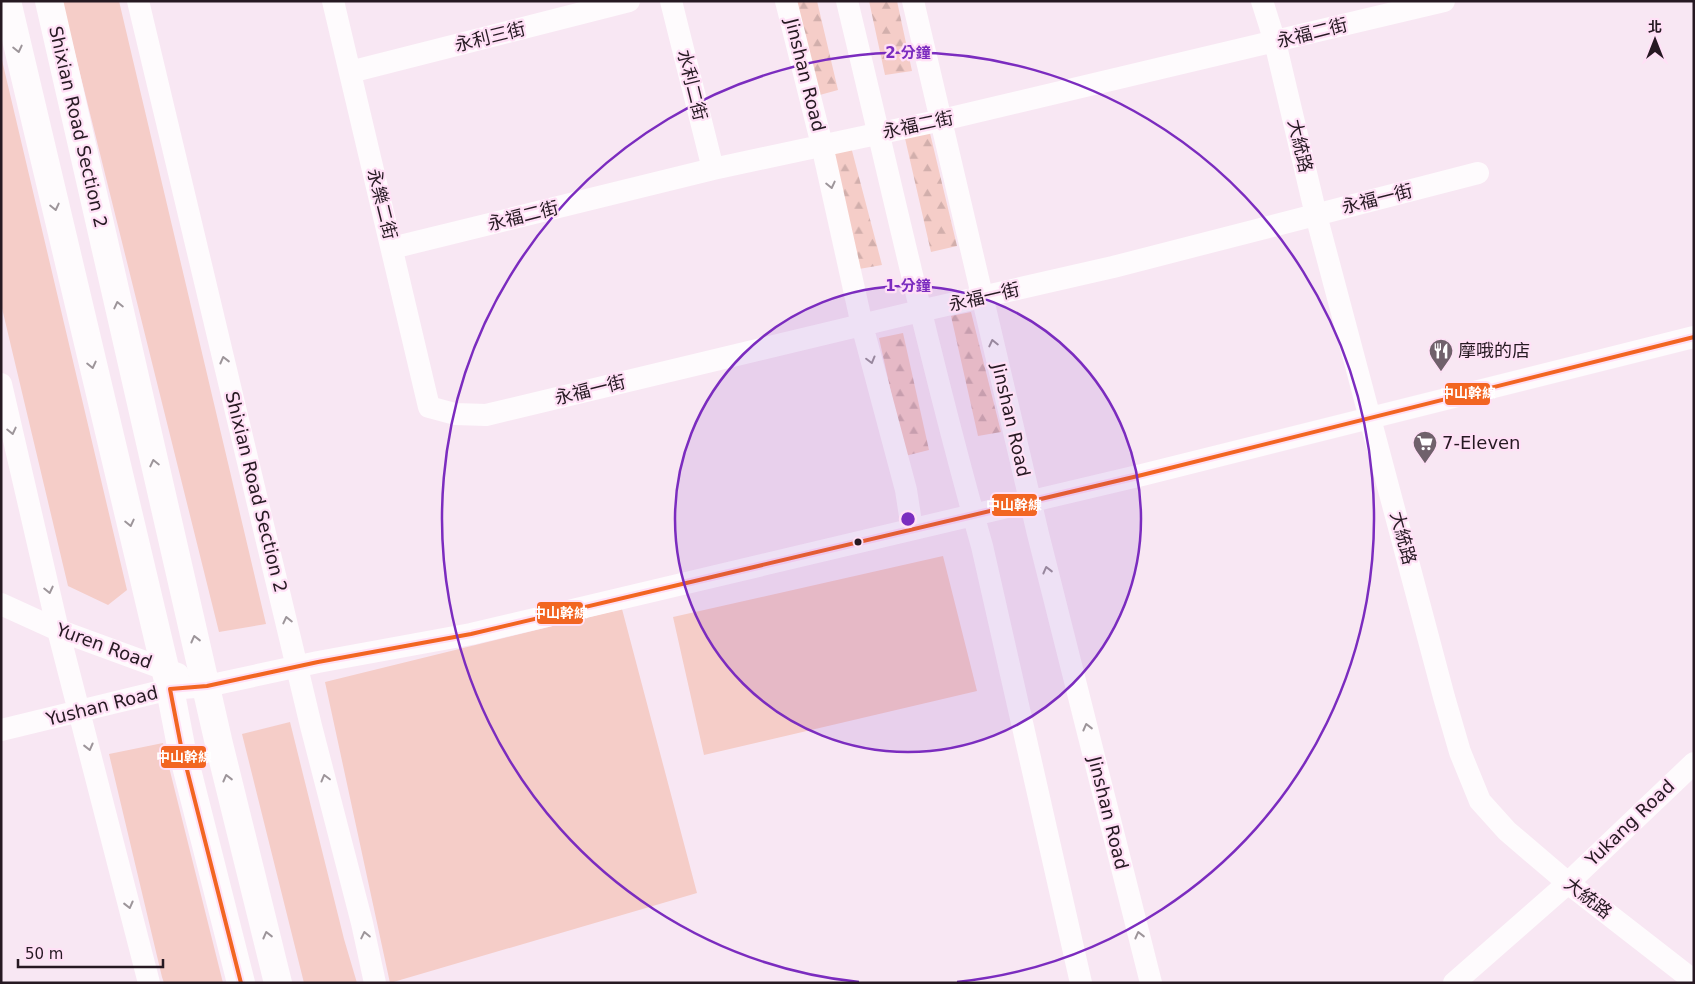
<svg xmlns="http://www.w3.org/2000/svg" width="1695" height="984" viewBox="0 0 1695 984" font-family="'DejaVu Sans','Noto Sans TC',sans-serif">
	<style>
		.grass { fill: #f5cdc8 }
		.forest { fill: url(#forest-firs) }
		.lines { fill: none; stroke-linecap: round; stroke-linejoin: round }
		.minor { stroke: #fefbfd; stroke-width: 22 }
		.major { stroke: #fefbfd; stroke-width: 28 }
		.bus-1-casing { stroke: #ffe0f6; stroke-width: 8 }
		.bus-1 { stroke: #f26522; stroke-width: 4 }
		.oneway { stroke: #9d959a }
		.ring { fill: none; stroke: #7b2cbf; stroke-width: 2.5 }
		.bus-dot { fill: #261922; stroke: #ffe0f6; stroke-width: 2 }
		.labels { text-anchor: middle; stroke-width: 4.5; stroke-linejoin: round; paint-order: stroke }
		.street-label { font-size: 18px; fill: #261922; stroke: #ffe0f6 }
		.poi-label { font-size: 18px; fill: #261922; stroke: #ffe0f6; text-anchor: start }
		.centre { fill: #7b2cbf; stroke: #ffe0f6; stroke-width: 2.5 }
		.ring-label { font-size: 15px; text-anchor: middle; font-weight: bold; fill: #7b2cbf; stroke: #ffe0f6; stroke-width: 4.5; stroke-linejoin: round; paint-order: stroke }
		.line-badge { stroke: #ffe0f6; stroke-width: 2 }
		.badge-label { font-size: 14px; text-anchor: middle; font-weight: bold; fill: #fff }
	</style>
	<defs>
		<pattern id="forest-firs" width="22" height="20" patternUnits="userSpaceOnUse" patternTransform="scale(1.25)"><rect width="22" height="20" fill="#f5cdc8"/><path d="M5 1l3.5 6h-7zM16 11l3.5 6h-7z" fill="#d2afac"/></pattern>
	</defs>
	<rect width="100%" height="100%" fill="#f8e7f3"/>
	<!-- grass -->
	<path class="grass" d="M 62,1 L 119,1 L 266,624 L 219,632 Z
		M 1,56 L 127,590 L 108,605 L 68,586 L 1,304 Z
		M 943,556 L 977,691 L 704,755 L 673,617 Z
		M 622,609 L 697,893 L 390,983 L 325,682 Z
		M 290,722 L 344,939 L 357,983 L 304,983 L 242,734 Z
		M 163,743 L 223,983 L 164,983 L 162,977 L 109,754 Z"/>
	<!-- forest -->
	<path class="forest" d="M 794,1 L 817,1 L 838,90 L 816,96 Z
		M 869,1 L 897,1 L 912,71 L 885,75 Z
		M 929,129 L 957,246 L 931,252 L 904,134 Z
		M 850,143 L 882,265 L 859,269 L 830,147 Z
		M 971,312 L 1001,432 L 978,436 L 951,316 Z
		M 903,333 L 929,450 L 905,456 L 879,338 Z"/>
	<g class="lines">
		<!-- minor -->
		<path class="minor" d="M 138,1 L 311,726 L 362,923 L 375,983
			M 333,1 L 429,407 L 455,414 L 486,415 L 920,311 L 1113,267 L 1478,173
			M 671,1 L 713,169
			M 786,1 L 822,145 L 862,325 L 906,490 L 912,529
			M 847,1 C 891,183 931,366 982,546 L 1081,983
			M 913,1 L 1038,534 L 1151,983
			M 1262,1 L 1275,42 L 1316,215 L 1444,697 L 1460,752 L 1480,801 L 1507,831 L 1568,883 L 1694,981
			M 350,72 L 629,1
			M 392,248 L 713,169 L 942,120 L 1444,1
			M 1,384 L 58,630 L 149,983
			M 1,604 L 58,630 L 178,674
			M 1,730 L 170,689 L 207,686 L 318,662 L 471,634 L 1142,475 L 1694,337
			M 1454,983 L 1568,883 L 1694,763"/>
		<!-- major -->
		<path class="major" d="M 7,1 L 170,689 L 181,746 L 241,983
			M 49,1 L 219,744 L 278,983"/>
		<defs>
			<path id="bus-1" d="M 241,983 L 181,746 L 170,689 L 207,686 L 318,662 L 471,634 L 1142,475 L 1694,337"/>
		</defs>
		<!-- bus-1 casing -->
		<use href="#bus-1" class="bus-1-casing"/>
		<!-- bus-1 -->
		<use href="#bus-1" class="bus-1"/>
	</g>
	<!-- one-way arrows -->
	<defs><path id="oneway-chevron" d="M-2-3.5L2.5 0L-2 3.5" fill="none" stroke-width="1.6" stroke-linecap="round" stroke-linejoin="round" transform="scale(1.25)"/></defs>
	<g class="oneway">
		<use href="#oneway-chevron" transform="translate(18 49) rotate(77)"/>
		<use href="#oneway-chevron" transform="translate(831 185) rotate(77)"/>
		<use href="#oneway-chevron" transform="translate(55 207) rotate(77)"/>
		<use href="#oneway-chevron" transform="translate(118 305) rotate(-103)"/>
		<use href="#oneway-chevron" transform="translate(993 343) rotate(-103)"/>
		<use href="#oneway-chevron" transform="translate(224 360) rotate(-104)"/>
		<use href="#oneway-chevron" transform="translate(871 360) rotate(75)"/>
		<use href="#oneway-chevron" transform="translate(92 365) rotate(77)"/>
		<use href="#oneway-chevron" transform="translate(12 431) rotate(77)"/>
		<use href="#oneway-chevron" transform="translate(154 463) rotate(-103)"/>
		<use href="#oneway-chevron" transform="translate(130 523) rotate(77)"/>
		<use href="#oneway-chevron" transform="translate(1047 570) rotate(-104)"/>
		<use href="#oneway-chevron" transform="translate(49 590) rotate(77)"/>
		<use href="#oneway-chevron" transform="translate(287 620) rotate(-103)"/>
		<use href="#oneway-chevron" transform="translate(195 639) rotate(-104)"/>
		<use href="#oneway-chevron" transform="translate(1087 727) rotate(-104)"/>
		<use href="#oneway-chevron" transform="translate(89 747) rotate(76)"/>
		<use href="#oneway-chevron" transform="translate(227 778) rotate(-104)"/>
		<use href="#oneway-chevron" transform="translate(325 778) rotate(-105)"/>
		<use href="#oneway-chevron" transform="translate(129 905) rotate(76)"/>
		<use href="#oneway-chevron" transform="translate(267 935) rotate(-104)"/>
		<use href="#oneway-chevron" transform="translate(365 935) rotate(-102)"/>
		<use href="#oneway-chevron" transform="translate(1139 935) rotate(-104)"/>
	</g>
	<!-- distance rings -->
	<circle cx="908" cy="519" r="233" fill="#7b2cbf" fill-opacity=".12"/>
	<g class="ring">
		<circle cx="908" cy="519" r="233"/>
		<path d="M859 982A466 466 0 1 1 957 982"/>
	</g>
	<!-- icons -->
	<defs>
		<symbol id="restaurant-pin" viewBox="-11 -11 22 30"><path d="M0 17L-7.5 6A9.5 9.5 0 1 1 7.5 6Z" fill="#70616b" stroke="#ffe0f6"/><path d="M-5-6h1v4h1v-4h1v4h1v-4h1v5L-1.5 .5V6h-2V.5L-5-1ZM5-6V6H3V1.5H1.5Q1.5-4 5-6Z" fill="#fff"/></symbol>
		<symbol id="supermarket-pin" viewBox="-11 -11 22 30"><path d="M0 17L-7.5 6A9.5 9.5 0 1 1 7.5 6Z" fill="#70616b" stroke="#ffe0f6"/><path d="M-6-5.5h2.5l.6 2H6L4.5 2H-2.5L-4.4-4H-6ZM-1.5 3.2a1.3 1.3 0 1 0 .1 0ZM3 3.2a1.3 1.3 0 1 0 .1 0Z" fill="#fff"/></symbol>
	</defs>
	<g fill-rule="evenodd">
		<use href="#restaurant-pin" x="1427" y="337" width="28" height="38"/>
		<use href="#supermarket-pin" x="1411" y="429" width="28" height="38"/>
	</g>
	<!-- markers -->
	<circle class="bus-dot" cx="858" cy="542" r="4.5"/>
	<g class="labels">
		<!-- street labels -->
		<g class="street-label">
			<text transform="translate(1312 33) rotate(-14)" y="6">永福二街</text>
			<text transform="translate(490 37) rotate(-14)" y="6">永利三街</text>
			<text transform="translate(805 75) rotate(76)" y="6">Jinshan Road</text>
			<text transform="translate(692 85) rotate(76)" y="6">水利二街</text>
			<text transform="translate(918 125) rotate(-12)" y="6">永福二街</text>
			<text transform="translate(78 127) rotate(77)" y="6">Shixian Road Section 2</text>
			<text transform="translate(1300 146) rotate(77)" y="6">大統路</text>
			<text transform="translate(1377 199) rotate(-14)" y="6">永福一街</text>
			<text transform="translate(382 204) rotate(76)" y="6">永樂二街</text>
			<text transform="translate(523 216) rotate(-14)" y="6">永福二街</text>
			<text transform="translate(984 297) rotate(-13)" y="6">永福一街</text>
			<text transform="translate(590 390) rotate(-14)" y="6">永福一街</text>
			<text transform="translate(1011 420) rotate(77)" y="6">Jinshan Road</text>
			<text transform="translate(256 492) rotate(76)" y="6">Shixian Road Section 2</text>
			<text transform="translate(1403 538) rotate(75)" y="6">大統路</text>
			<text transform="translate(104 646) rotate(20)" y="6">Yuren Road</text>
			<text transform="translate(102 706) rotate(-14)" y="6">Yushan Road</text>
			<text transform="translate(1108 813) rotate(76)" y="6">Jinshan Road</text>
			<text transform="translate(1630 823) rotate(-44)" y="6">Yukang Road</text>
			<text transform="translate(1588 898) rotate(38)" y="6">大統路</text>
		</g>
		<!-- poi labels -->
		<g class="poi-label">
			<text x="1458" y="357">摩哦的店</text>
			<text x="1442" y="449">7-Eleven</text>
		</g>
	</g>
	<circle cx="908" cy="519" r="8" class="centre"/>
	<g class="ring-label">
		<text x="908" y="58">2 分鐘</text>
		<text x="908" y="291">1 分鐘</text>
	</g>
	<g class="line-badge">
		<rect x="1444" y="382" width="47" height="24" rx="5" fill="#f26522"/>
		<rect x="991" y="493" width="47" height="24" rx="5" fill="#f26522"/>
		<rect x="536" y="601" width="48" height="24" rx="5" fill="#f26522"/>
		<rect x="160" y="745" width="47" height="24" rx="5" fill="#f26522"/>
	</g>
	<g class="badge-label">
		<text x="1468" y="398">中山幹線</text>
		<text x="1014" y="510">中山幹線</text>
		<text x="560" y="618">中山幹線</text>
		<text x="184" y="762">中山幹線</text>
	</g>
	<!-- border -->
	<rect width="1695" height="984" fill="none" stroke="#261922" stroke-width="5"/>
	<!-- north arrow -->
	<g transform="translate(1655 40)" stroke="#ffe0f6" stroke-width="4" paint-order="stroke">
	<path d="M0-4L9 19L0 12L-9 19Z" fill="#261922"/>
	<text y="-8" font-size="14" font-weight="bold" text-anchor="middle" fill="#261922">北</text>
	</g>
	<!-- scale -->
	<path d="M18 959v8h145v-8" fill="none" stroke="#261922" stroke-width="2.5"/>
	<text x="25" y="959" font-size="15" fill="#261922" stroke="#ffe0f6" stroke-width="4" paint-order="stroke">50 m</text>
</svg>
